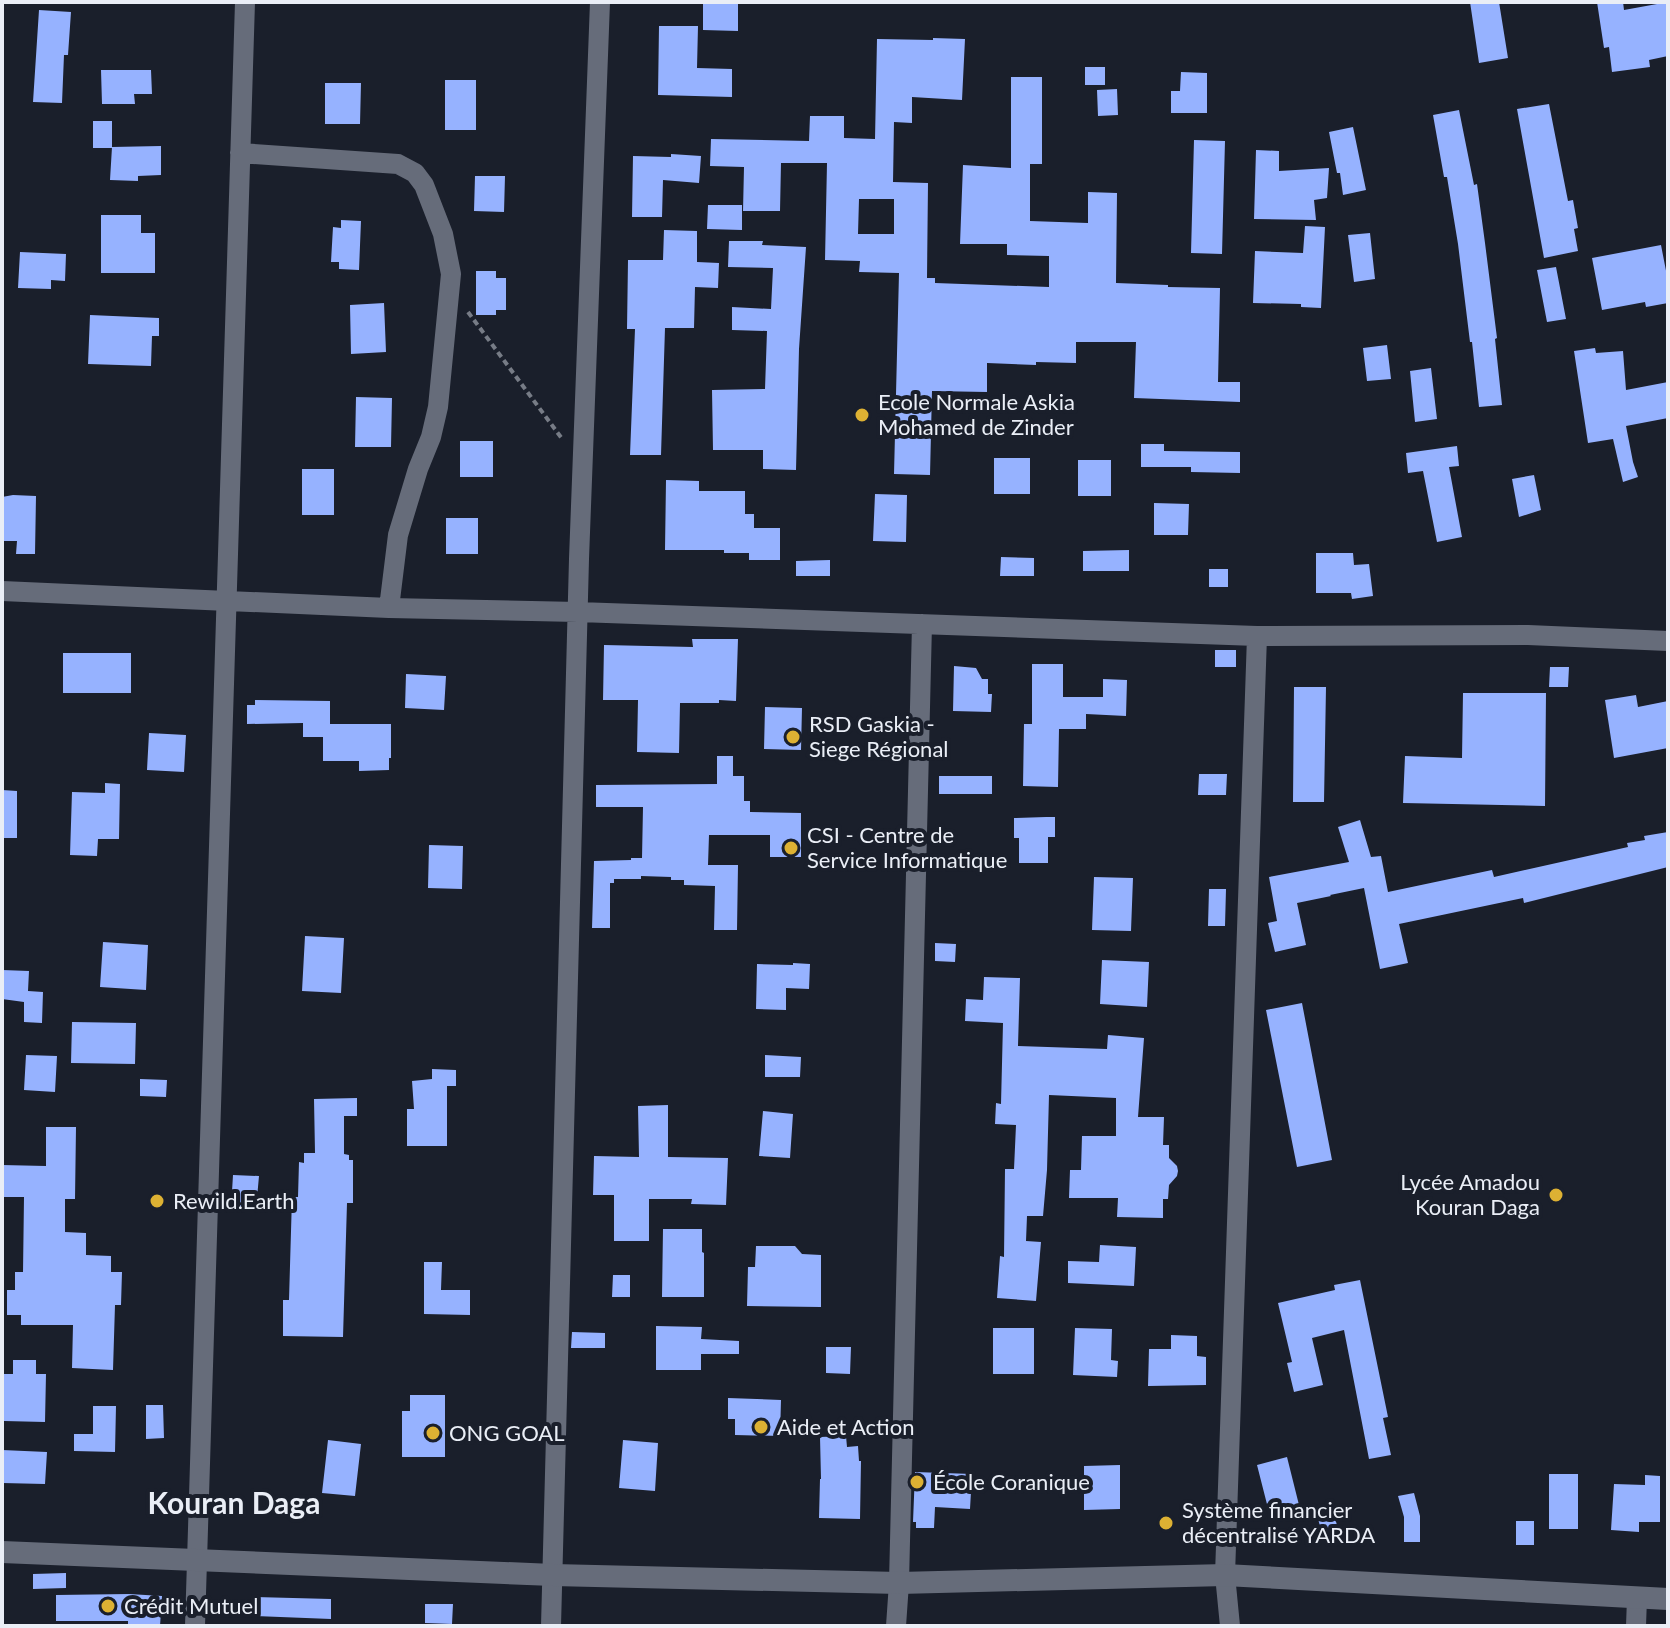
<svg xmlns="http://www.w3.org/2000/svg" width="1670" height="1628" viewBox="0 0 1670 1628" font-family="Lato,sans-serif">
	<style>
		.building { fill: #96b2ff; fill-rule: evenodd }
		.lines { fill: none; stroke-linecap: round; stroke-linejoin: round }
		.path { stroke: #777c86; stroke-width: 4; stroke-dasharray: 6 4; stroke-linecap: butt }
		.minor { stroke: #666c7a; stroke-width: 20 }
		.tertiary { stroke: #666c7a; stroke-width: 22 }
		.poi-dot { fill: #ddb133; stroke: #1a1f2b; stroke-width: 3 }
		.labels { text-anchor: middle; stroke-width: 8; stroke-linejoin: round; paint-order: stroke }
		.poi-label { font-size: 22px; fill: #eaeef6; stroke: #1a1f2b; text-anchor: start }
		.district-label { font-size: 30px; font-weight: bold; fill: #eaeef6; stroke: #1a1f2b }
	</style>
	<rect width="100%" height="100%" fill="#1a1f2b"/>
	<!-- building -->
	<path class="building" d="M 703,2 L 738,3 L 738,31 L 703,30 Z
		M 1470,2 L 1499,2 L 1508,58 L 1479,63 Z
		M 1597,2 L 1623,2 L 1624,10 L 1668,2 L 1668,56 L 1649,60 L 1650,67 L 1612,72 L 1609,47 L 1604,48 Z
		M 39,10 L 71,12 L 68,55 L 64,55 L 62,103 L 33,102 Z
		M 659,26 L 698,26 L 697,68 L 732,69 L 732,97 L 658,95 Z
		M 933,38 L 965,39 L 962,100 L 912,97 L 912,123 L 894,122 L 893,182 L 928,183 L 927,278 L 935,278 L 935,283 L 1049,287 L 1049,256 L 1007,255 L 1007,244 L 960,244 L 963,165 L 1011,168 L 1011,77 L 1042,77 L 1042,164 L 1030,164 L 1030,221 L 1088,223 L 1088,192 L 1117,193 L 1116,283 L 1168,285 L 1168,287 L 1220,288 L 1218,382 L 1240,382 L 1240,402 L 1134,398 L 1136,342 L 1076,342 L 1076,363 L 1036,362 L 1036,365 L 987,363 L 987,392 L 932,391 L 930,475 L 894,474 L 899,273 L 859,272 L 860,261 L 825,260 L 827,163 L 781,163 L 780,211 L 743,211 L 744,167 L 710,166 L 711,139 L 809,141 L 810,116 L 844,116 L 844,138 L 875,139 L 877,39 L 933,40 ZM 859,199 L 894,199 L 894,234 L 858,234 Z
		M 1085,67 L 1105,67 L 1105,85 L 1085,85 Z
		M 101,70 L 151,70 L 152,94 L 134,94 L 135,104 L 102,104 Z
		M 1181,72 L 1207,73 L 1207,113 L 1171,113 L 1171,91 L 1180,91 Z
		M 445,80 L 476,80 L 476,130 L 445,130 Z
		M 325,83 L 361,83 L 360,124 L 325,124 Z
		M 1117,89 L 1118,115 L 1098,116 L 1097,90 Z
		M 1549,104 L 1568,201 L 1573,200 L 1578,228 L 1574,229 L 1578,251 L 1544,258 L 1517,109 Z
		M 1459,110 L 1474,185 L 1477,184 L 1485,243 L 1497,338 L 1495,339 L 1502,405 L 1479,407 L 1472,342 L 1470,342 L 1458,244 L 1447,177 L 1444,177 L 1433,115 Z
		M 93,121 L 112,121 L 112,148 L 93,148 Z
		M 1353,127 L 1366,190 L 1343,195 L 1340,173 L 1337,173 L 1329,132 Z
		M 1194,140 L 1225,141 L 1222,254 L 1191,253 Z
		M 161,146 L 161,175 L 138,176 L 138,181 L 110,180 L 112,147 Z
		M 1256,150 L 1279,151 L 1279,171 L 1329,168 L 1327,198 L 1314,200 L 1316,220 L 1254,219 Z
		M 671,154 L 701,156 L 699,183 L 663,180 L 662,217 L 632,217 L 633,156 L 671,157 Z
		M 475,176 L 505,176 L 504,212 L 474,211 Z
		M 708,205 L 742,205 L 742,230 L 707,229 Z
		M 101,215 L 141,215 L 141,233 L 155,233 L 155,273 L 101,273 Z
		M 341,220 L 361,221 L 359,270 L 339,269 L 339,262 L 331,262 L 333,227 L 341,228 Z
		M 1305,226 L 1325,227 L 1321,308 L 1301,307 L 1301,304 L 1253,303 L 1255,251 L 1303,253 Z
		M 664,230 L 697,231 L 697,262 L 719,263 L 718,288 L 695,287 L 694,328 L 665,328 L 661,455 L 630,455 L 635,329 L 627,329 L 628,260 L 663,260 Z
		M 1370,233 L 1375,279 L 1354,282 L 1348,235 Z
		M 729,241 L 763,241 L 762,245 L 806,247 L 799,349 L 796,470 L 763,469 L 763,450 L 713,450 L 712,390 L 765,389 L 767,331 L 732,330 L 732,307 L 771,309 L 773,268 L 728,267 Z
		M 1661,245 L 1668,281 L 1668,303 L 1646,307 L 1645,302 L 1602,310 L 1592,258 Z
		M 20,252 L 66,254 L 65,281 L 51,280 L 51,289 L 18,288 Z
		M 1556,267 L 1566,319 L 1547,322 L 1537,270 Z
		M 476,271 L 496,271 L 496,278 L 506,278 L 506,310 L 496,310 L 496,315 L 476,315 Z
		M 384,303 L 386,352 L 351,354 L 350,305 Z
		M 90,315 L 159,318 L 159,336 L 152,336 L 151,366 L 88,364 Z
		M 1387,345 L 1391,379 L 1367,381 L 1363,348 Z
		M 1595,348 L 1596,353 L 1623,351 L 1626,390 L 1668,382 L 1668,418 L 1626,426 L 1633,462 L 1638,477 L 1623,482 L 1613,439 L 1588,443 L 1574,351 Z
		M 1431,368 L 1437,419 L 1415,422 L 1410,371 Z
		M 356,397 L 392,398 L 391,447 L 355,447 Z
		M 460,441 L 493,441 L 493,477 L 460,477 Z
		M 1141,444 L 1164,444 L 1164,451 L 1240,452 L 1240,473 L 1191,472 L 1191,467 L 1141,467 Z
		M 1457,446 L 1459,466 L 1449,467 L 1462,537 L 1437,542 L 1423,471 L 1408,473 L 1406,453 Z
		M 994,458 L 1030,458 L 1030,494 L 994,494 Z
		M 1078,460 L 1111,460 L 1111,496 L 1078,496 Z
		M 302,469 L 334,469 L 334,515 L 302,515 Z
		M 1534,475 L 1541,510 L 1519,517 L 1512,479 Z
		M 666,480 L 699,481 L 699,491 L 745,491 L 745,514 L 754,514 L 754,528 L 780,528 L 780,560 L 749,560 L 749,553 L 724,553 L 724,550 L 665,550 Z
		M 875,494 L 907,495 L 906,542 L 873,541 Z
		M 13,495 L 36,496 L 35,554 L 16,554 L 17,541 L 2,541 L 2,497 Z
		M 1154,503 L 1189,504 L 1188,535 L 1154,535 Z
		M 446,518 L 478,518 L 478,554 L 446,554 Z
		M 1129,550 L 1129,571 L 1083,571 L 1083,551 Z
		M 1316,553 L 1353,553 L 1354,565 L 1369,564 L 1373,596 L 1352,599 L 1351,593 L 1316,593 Z
		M 1001,557 L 1034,558 L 1034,576 L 1000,576 Z
		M 830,560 L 830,576 L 796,576 L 796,561 Z
		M 1209,569 L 1228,569 L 1228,587 L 1209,587 Z
		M 692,639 L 738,639 L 736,701 L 719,700 L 719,703 L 680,703 L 679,753 L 637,752 L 638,700 L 603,700 L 604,645 L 693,647 Z
		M 1215,650 L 1236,650 L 1236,667 L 1215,667 Z
		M 63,653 L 131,653 L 131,693 L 63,693 Z
		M 1032,664 L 1063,664 L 1063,697 L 1103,697 L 1103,679 L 1127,680 L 1126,716 L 1086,714 L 1086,729 L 1059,729 L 1058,787 L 1023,786 L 1024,724 L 1032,724 Z
		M 954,666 L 976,668 L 982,679 L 988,679 L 988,694 L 992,694 L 991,712 L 953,711 Z
		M 1550,667 L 1569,667 L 1568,687 L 1549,687 Z
		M 406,674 L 446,676 L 444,710 L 405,708 Z
		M 1294,687 L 1326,687 L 1324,802 L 1293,802 Z
		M 1463,693 L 1546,693 L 1545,806 L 1403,803 L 1405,756 L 1462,758 Z
		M 1636,695 L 1638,707 L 1668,701 L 1668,748 L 1614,758 L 1605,700 Z
		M 255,700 L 330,701 L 330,724 L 391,724 L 391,758 L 389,758 L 389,770 L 359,771 L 359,761 L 323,761 L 323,737 L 303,737 L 303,723 L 247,724 L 247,705 L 255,705 Z
		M 765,707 L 802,708 L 801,750 L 764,749 Z
		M 149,733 L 186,735 L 184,772 L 147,770 Z
		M 717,756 L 733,756 L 733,776 L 744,776 L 744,801 L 750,801 L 750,812 L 801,813 L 801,857 L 770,857 L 770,835 L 709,835 L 708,865 L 738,865 L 737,930 L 714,930 L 715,886 L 684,885 L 684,880 L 671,880 L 671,877 L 641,876 L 641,879 L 614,879 L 614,883 L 610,883 L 610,928 L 592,928 L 594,861 L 631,860 L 631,858 L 642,858 L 643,807 L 596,807 L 596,785 L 717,784 Z
		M 1199,774 L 1227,774 L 1226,795 L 1198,795 Z
		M 939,776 L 992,776 L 992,794 L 939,794 Z
		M 105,783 L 120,784 L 119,839 L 98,839 L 97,856 L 70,855 L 72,792 L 105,793 Z
		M 2,790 L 17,791 L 17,838 L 2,838 Z
		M 1046,817 L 1055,817 L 1055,837 L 1048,837 L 1048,863 L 1019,863 L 1019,838 L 1014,838 L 1014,818 Z
		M 1360,820 L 1371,857 L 1381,856 L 1388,892 L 1492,870 L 1494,877 L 1628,847 L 1627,843 L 1645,840 L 1644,836 L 1668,832 L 1668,867 L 1524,903 L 1523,898 L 1399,924 L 1408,963 L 1380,969 L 1364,888 L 1330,895 L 1331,896 L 1297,903 L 1306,945 L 1275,952 L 1268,923 L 1277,921 L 1269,877 L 1349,862 L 1338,827 Z
		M 429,845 L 463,846 L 462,889 L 428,888 Z
		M 1094,877 L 1133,878 L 1131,931 L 1092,930 Z
		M 1209,889 L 1226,889 L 1225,926 L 1208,926 Z
		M 305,936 L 344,938 L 341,993 L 302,991 Z
		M 103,942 L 148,945 L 146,990 L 100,987 Z
		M 935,943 L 956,944 L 955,962 L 935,961 Z
		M 1102,960 L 1149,962 L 1147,1007 L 1100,1004 Z
		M 793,963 L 810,964 L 809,989 L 786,988 L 786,1010 L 756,1009 L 757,964 L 793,965 Z
		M 2,970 L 29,971 L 28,991 L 43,992 L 42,1023 L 24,1022 L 24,1002 L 2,999 Z
		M 984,977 L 1020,978 L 1018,1046 L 1107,1049 L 1108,1035 L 1144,1038 L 1138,1117 L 1164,1117 L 1163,1145 L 1169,1145 L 1169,1158 L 1177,1166 L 1178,1171 L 1177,1176 L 1169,1185 L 1168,1199 L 1163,1199 L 1163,1218 L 1117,1217 L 1118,1198 L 1069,1198 L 1070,1170 L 1081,1170 L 1082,1136 L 1116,1136 L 1116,1098 L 1049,1095 L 1047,1170 L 1043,1216 L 1027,1216 L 1026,1241 L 1041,1242 L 1036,1301 L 997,1298 L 1000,1256 L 1004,1257 L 1005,1169 L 1014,1169 L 1016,1125 L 995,1124 L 996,1103 L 1001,1104 L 1003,1023 L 965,1021 L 966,999 L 983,1000 Z
		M 1302,1003 L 1332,1160 L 1297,1167 L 1266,1010 Z
		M 72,1022 L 136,1023 L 135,1064 L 71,1063 Z
		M 26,1055 L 57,1056 L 55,1092 L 24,1090 Z
		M 765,1055 L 801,1057 L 800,1077 L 765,1077 Z
		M 432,1069 L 456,1070 L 456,1086 L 447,1086 L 447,1146 L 407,1146 L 407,1109 L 414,1109 L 412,1081 L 432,1079 Z
		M 140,1079 L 167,1080 L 166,1097 L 140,1096 Z
		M 357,1098 L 357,1116 L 344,1116 L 344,1154 L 349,1155 L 349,1160 L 353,1160 L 353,1203 L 347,1203 L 343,1337 L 283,1336 L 283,1300 L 289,1300 L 292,1197 L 298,1197 L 299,1162 L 304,1163 L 304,1153 L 315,1153 L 314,1099 Z
		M 668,1105 L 668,1157 L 728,1158 L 726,1205 L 691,1204 L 692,1199 L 649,1199 L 649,1241 L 614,1241 L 614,1195 L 593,1195 L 594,1156 L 639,1157 L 638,1106 Z
		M 763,1111 L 793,1114 L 790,1158 L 759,1156 Z
		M 46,1127 L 76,1127 L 75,1199 L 65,1199 L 65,1232 L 86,1233 L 86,1255 L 111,1256 L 111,1272 L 122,1272 L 121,1305 L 115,1305 L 113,1370 L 72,1368 L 73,1325 L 21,1325 L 21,1315 L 7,1315 L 7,1290 L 15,1290 L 15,1272 L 23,1272 L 24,1197 L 2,1197 L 2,1165 L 46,1166 Z
		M 233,1175 L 259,1176 L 256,1209 L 231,1208 Z
		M 663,1229 L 702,1229 L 702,1252 L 704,1253 L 704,1297 L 662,1297 Z
		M 1100,1245 L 1136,1247 L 1134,1286 L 1068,1283 L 1068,1261 L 1099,1262 Z
		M 756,1246 L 795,1246 L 802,1254 L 821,1255 L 821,1307 L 747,1306 L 748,1267 L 755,1267 Z
		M 424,1262 L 442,1262 L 441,1290 L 470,1290 L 470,1315 L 424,1314 Z
		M 613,1275 L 630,1275 L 630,1297 L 612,1297 Z
		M 1360,1280 L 1388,1417 L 1383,1418 L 1391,1455 L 1369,1459 L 1344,1330 L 1312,1338 L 1323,1385 L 1294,1392 L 1287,1363 L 1292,1362 L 1278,1303 L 1335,1290 L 1334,1285 Z
		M 656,1326 L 702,1327 L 701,1339 L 739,1341 L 739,1354 L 701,1354 L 701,1370 L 656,1370 Z
		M 993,1328 L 1034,1328 L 1034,1374 L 993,1374 Z
		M 1075,1328 L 1112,1329 L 1111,1360 L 1118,1361 L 1117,1377 L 1073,1375 Z
		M 572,1332 L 605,1333 L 605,1348 L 571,1348 Z
		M 1171,1335 L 1197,1336 L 1197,1356 L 1206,1357 L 1206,1385 L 1148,1386 L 1149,1349 L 1171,1349 Z
		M 826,1347 L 851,1347 L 850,1374 L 826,1373 Z
		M 13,1360 L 36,1360 L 36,1374 L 46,1374 L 45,1422 L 4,1421 L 4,1374 L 13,1374 Z
		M 410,1395 L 445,1395 L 445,1457 L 402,1457 L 402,1411 L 410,1411 Z
		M 728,1398 L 781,1400 L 780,1436 L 735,1435 L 735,1419 L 728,1419 Z
		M 146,1405 L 163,1405 L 164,1438 L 146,1439 Z
		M 93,1406 L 116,1406 L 115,1452 L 74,1451 L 74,1434 L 93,1434 Z
		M 846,1436 L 847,1447 L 858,1446 L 859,1461 L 861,1461 L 860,1519 L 819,1518 L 820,1479 L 821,1479 L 820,1437 Z
		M 328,1440 L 361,1444 L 355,1496 L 322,1493 Z
		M 623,1440 L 658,1443 L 655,1491 L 619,1488 Z
		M 2,1450 L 47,1452 L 45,1484 L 2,1483 Z
		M 1287,1457 L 1300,1509 L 1270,1516 L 1257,1465 Z
		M 1120,1465 L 1120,1509 L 1084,1510 L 1084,1466 Z
		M 915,1472 L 972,1474 L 970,1509 L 935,1507 L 934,1528 L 916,1528 L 916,1522 L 913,1522 Z
		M 1549,1474 L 1578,1474 L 1578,1529 L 1549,1529 Z
		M 1645,1475 L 1660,1476 L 1660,1522 L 1639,1522 L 1639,1532 L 1611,1530 L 1614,1484 L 1645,1485 Z
		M 1414,1493 L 1420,1516 L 1420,1542 L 1404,1542 L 1404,1517 L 1398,1496 Z
		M 1333,1510 L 1340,1537 L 1324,1541 L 1317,1515 Z
		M 1516,1521 L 1534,1521 L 1534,1545 L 1516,1545 Z
		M 66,1573 L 66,1588 L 33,1589 L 33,1574 Z
		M 129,1594 L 162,1596 L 160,1626 L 128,1626 L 128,1621 L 56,1621 L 56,1595 Z
		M 255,1597 L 331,1599 L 331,1619 L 255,1616 Z
		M 425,1604 L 453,1604 L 452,1624 L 425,1623 Z"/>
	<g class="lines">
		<!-- path -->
		<path class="path" d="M 468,312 L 563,440"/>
		<!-- minor -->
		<path class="minor" d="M 240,153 L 398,164 L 415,173 L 424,185 L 443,234 L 451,274 L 438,407 L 431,437 L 418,469 L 398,535 L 389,608
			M 2,591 L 389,608 L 578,612 L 1257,636 L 1528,635 L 1668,641
			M 195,1626 L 245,2
			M 551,1626 L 579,559 L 600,2
			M 896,1626 L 899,1583 L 922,624
			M 1230,1626 L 1225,1575 L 1257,636
			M 1636,1626 L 1637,1598"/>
		<!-- tertiary -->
		<path class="tertiary" d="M 2,1552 L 553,1575 L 899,1583 L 1225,1575 L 1668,1599"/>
	</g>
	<!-- markers -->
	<g class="poi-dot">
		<circle cx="862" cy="415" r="8"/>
		<circle cx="793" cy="737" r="8"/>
		<circle cx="791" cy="848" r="8"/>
		<circle cx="1556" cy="1195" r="8"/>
		<circle cx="157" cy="1201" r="8"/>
		<circle cx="761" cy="1427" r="8"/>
		<circle cx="433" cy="1433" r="8"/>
		<circle cx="917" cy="1482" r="8"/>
		<circle cx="1166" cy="1523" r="8"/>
		<circle cx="108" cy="1606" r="8"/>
	</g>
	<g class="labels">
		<!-- poi labels -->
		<g class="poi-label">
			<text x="878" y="410">Ecole Normale Askia<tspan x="878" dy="25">Mohamed de Zinder</tspan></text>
			<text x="809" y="732">RSD Gaskia -<tspan x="809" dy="25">Siege Régional</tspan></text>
			<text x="807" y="843">CSI - Centre de<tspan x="807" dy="25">Service Informatique</tspan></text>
			<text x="1540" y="1190" text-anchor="end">Lycée Amadou<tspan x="1540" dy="25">Kouran Daga</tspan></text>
			<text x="173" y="1209">Rewild.Earth</text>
			<text x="777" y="1435">Aide et Action</text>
			<text x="449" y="1441">ONG GOAL</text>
			<text x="933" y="1490">École Coranique</text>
			<text x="1182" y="1518">Système financier<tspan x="1182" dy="25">décentralisé YARDA</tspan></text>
			<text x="124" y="1614">Crédit Mutuel</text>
		</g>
		<!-- district labels -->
		<g class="district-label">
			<text x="234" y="1514">Kouran Daga</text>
		</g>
	</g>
	<!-- border -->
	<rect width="1670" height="1628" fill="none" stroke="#eaeef6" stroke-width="8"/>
</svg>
